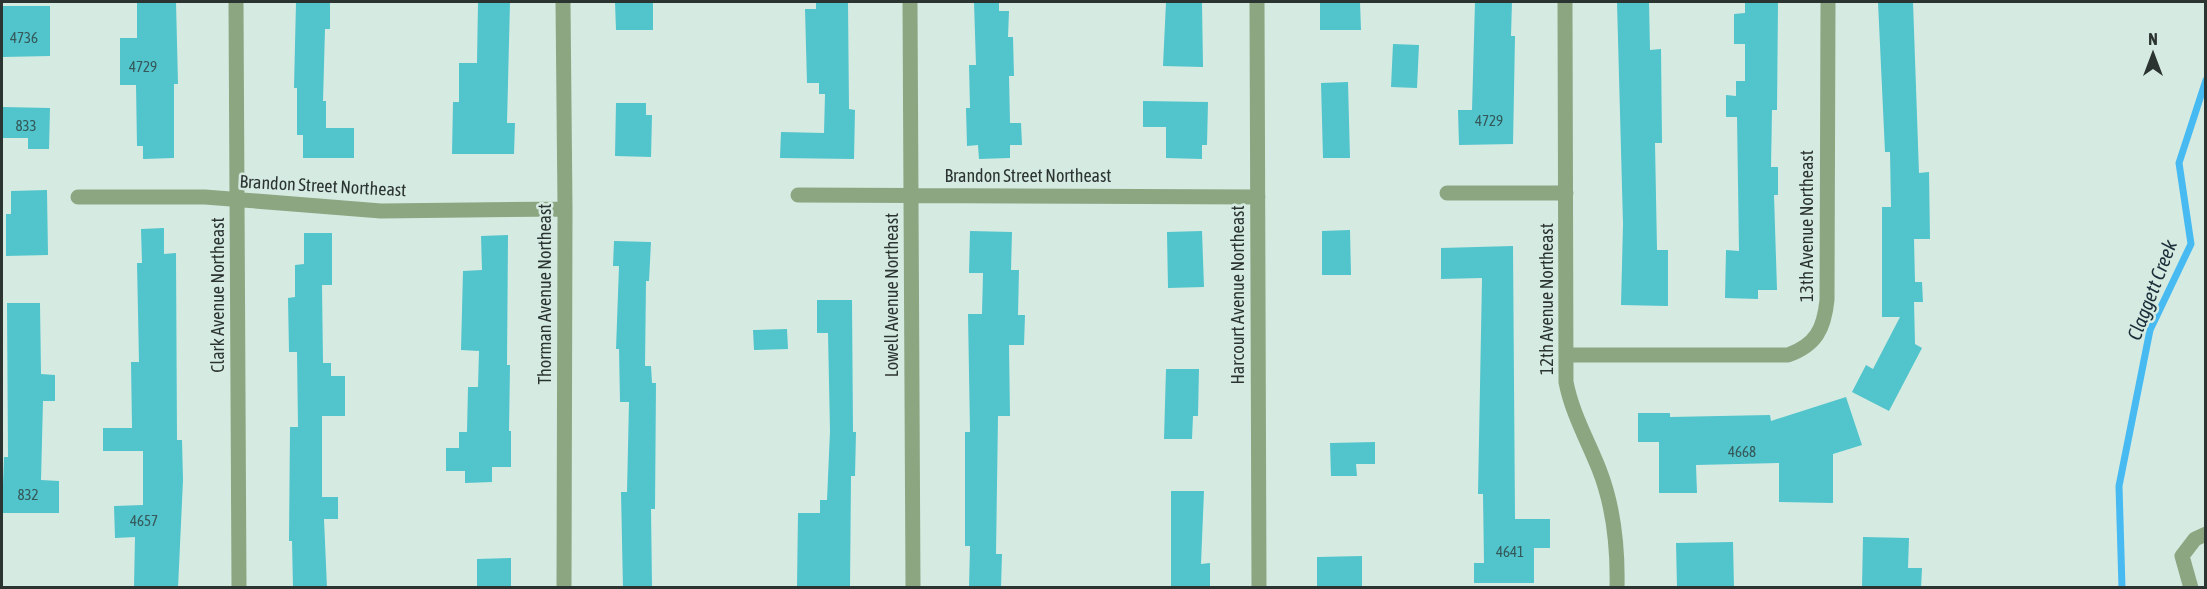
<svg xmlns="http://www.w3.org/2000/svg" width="2207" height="589" viewBox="0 0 2207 589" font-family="'Asap Condensed',sans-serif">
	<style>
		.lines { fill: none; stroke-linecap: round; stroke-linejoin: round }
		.stream { stroke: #48baf2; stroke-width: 7 }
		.building { fill: #51c4cc }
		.minor { stroke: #8ca682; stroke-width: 15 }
		.labels { text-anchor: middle; stroke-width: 5; stroke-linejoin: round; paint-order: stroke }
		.number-label { font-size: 15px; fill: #355858 }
		.street-label { font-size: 18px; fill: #2c3431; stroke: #d5ebe2 }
		.water-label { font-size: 20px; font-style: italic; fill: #1b2e39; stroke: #d5ebe2 }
	</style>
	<rect width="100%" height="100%" fill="#d5ebe2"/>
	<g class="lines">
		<!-- stream -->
		<path class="stream" d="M 2122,588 L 2119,486 L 2150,330 L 2191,244 L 2179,163 L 2206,80"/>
	</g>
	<!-- building -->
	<path class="building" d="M 137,2 L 176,2 L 178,84 L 174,84 L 174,158 L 143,159 L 143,146 L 137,146 L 136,85 L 120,85 L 120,38 L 137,38 Z
		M 296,2 L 330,2 L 330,29 L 325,29 L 323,101 L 326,101 L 326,128 L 354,128 L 354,158 L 303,158 L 303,135 L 297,135 L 297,88 L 294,88 Z
		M 478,2 L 510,2 L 507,123 L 515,123 L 514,154 L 452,154 L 453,102 L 459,102 L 459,63 L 477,63 Z
		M 615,2 L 653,2 L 653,30 L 616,30 Z
		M 816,2 L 848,2 L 849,109 L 855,110 L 854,159 L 780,158 L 781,132 L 824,133 L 825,94 L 819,94 L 819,83 L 807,83 L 805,9 L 816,9 Z
		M 974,2 L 999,2 L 999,11 L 1009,11 L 1008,37 L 1013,37 L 1014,76 L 1009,76 L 1010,123 L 1021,123 L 1022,145 L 1010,145 L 1010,158 L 979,159 L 978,145 L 967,146 L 966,108 L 970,108 L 969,65 L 976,65 Z
		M 1166,2 L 1202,2 L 1203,67 L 1163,66 Z
		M 1320,2 L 1360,2 L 1361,30 L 1320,30 Z
		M 1475,2 L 1512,2 L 1511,36 L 1515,36 L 1513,144 L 1459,145 L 1458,110 L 1472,110 Z
		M 1617,2 L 1649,2 L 1650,50 L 1661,49 L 1662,143 L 1655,143 L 1657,250 L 1668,250 L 1668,306 L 1621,305 L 1623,224 Z
		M 1745,2 L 1778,2 L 1777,110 L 1772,110 L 1771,167 L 1778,167 L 1778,195 L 1774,195 L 1777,290 L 1758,290 L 1758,299 L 1725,298 L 1726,250 L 1739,251 L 1737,117 L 1726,117 L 1726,95 L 1736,96 L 1736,81 L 1745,81 L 1745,44 L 1734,44 L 1734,14 L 1745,13 Z
		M 1878,2 L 1913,2 L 1919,173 L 1929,172 L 1930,239 L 1914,239 L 1915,282 L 1922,282 L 1923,302 L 1914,302 L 1915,344 L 1922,348 L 1889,411 L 1852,392 L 1866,365 L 1873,369 L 1900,317 L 1882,317 L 1882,207 L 1891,207 L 1890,152 L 1885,152 Z
		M 2,6 L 50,6 L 50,56 L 2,57 Z
		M 1393,44 L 1419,45 L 1417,88 L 1391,87 Z
		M 1348,82 L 1350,158 L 1323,158 L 1321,83 Z
		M 1143,101 L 1208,102 L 1207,145 L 1202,145 L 1202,159 L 1166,158 L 1166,127 L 1143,127 Z
		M 616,103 L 646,103 L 646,115 L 652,115 L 651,157 L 615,156 Z
		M 2,107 L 50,108 L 49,149 L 28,149 L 28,138 L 2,138 Z
		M 47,190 L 48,255 L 6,256 L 6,214 L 11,214 L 11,191 Z
		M 164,228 L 164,254 L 176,253 L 177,440 L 182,440 L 183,480 L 178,588 L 134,588 L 135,537 L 115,538 L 114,506 L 143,505 L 143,451 L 103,451 L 103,428 L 132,428 L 131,362 L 139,362 L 137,263 L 142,263 L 141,229 Z
		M 1350,230 L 1351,275 L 1322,275 L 1322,231 Z
		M 970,231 L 1012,232 L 1011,270 L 1019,270 L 1018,315 L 1025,315 L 1024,345 L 1009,345 L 1010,416 L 998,416 L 996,554 L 1002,554 L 1001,588 L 969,588 L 970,546 L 965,546 L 965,432 L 970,432 L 968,314 L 982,314 L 983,273 L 969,273 Z
		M 1202,231 L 1204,287 L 1168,288 L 1167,232 Z
		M 304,233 L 332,233 L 332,285 L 322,285 L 323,363 L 331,363 L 331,376 L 345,376 L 345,416 L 322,416 L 322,497 L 338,497 L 338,519 L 324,519 L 327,588 L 293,588 L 292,541 L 289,541 L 290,427 L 298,427 L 297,352 L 289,352 L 288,298 L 295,297 L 295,265 L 304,264 Z
		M 508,235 L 507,365 L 510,365 L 509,431 L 511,431 L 511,467 L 492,467 L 492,482 L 465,483 L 465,471 L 446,471 L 446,448 L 459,448 L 459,432 L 467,432 L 468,387 L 478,387 L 479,351 L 461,350 L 463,271 L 482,270 L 481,236 Z
		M 614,241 L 651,242 L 649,281 L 646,281 L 645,366 L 651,366 L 652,383 L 656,383 L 655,509 L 651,509 L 652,588 L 623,588 L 621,492 L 627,492 L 629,402 L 620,402 L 619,349 L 616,349 L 619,266 L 613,266 Z
		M 1513,246 L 1515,519 L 1550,519 L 1550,548 L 1534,548 L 1534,583 L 1474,583 L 1474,563 L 1484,563 L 1483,494 L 1478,494 L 1482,278 L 1441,279 L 1441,248 Z
		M 817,300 L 852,300 L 853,432 L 856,432 L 855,476 L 851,476 L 850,588 L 797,587 L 798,513 L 820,513 L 820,500 L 827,500 L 830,431 L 828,333 L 817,333 Z
		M 7,303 L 40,303 L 41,374 L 55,375 L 55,401 L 43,401 L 41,480 L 59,481 L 59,513 L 2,513 L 4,457 L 8,457 Z
		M 787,329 L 788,349 L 754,350 L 753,330 Z
		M 1166,369 L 1199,369 L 1198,416 L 1193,416 L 1192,439 L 1164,439 Z
		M 1846,397 L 1862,445 L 1833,454 L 1833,503 L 1779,502 L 1779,463 L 1696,465 L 1697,493 L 1659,493 L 1659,442 L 1638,442 L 1638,413 L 1670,413 L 1670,417 L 1770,415 L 1771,421 Z
		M 1375,442 L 1375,464 L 1356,464 L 1357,476 L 1331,476 L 1330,443 Z
		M 1171,491 L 1204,491 L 1201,564 L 1210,563 L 1210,588 L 1171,588 Z
		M 1863,537 L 1909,538 L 1908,568 L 1922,568 L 1921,588 L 1862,588 Z
		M 1733,542 L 1734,588 L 1677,588 L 1676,543 Z
		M 1362,556 L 1362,588 L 1317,588 L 1317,557 Z
		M 511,558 L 511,588 L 477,588 L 477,559 Z"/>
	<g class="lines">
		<!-- minor -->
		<path class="minor" d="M 236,2 L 239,588
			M 563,2 L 565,209 L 564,588
			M 910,2 L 913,588
			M 1257,2 L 1259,588
			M 1565,2 L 1566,382 C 1572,413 1587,439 1599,469 C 1614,507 1618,546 1617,588
			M 1447,193 L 1566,193
			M 798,195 L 1258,197
			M 78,197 L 205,197 L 381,211 L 565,209
			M 1566,355 L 1788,355 C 1816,345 1824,329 1827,300 L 1828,2
			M 2191,588 L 2182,556 L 2195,539 L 2206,534"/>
	</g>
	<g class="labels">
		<!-- number labels -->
		<g class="number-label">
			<text x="24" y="43">4736</text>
			<text x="143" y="72">4729</text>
			<text x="1489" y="126">4729</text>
			<text x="26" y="131">833</text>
			<text x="1742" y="457">4668</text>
			<text x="28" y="500">832</text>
			<text x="144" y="526">4657</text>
			<text x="1510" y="557">4641</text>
		</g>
		<!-- street labels -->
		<g class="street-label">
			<text x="1028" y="182">Brandon Street Northeast</text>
			<text transform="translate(323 186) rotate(3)" y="6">Brandon Street Northeast</text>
			<text transform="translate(1807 226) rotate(-90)" y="6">13th Avenue Northeast</text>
			<text transform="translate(545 294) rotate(-90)" y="6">Thorman Avenue Northeast</text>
			<text transform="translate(218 295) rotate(-90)" y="6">Clark Avenue Northeast</text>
			<text transform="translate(892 295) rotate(-90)" y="6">Lowell Avenue Northeast</text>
			<text transform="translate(1238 295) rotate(-90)" y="6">Harcourt Avenue Northeast</text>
			<text transform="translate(1547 299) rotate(-90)" y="6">12th Avenue Northeast</text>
		</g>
		<!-- water labels -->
		<g class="water-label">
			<text transform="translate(2152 290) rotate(-69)" y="7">Claggett Creek</text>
		</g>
	</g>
	<!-- border -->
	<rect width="2207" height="589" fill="none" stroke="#2c3431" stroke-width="6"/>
	<!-- north arrow -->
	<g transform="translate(2153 54)" stroke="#d5ebe2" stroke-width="4.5" paint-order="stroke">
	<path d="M0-4.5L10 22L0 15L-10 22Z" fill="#2c3431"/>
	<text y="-9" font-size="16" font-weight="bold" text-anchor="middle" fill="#2c3431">N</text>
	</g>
</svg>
